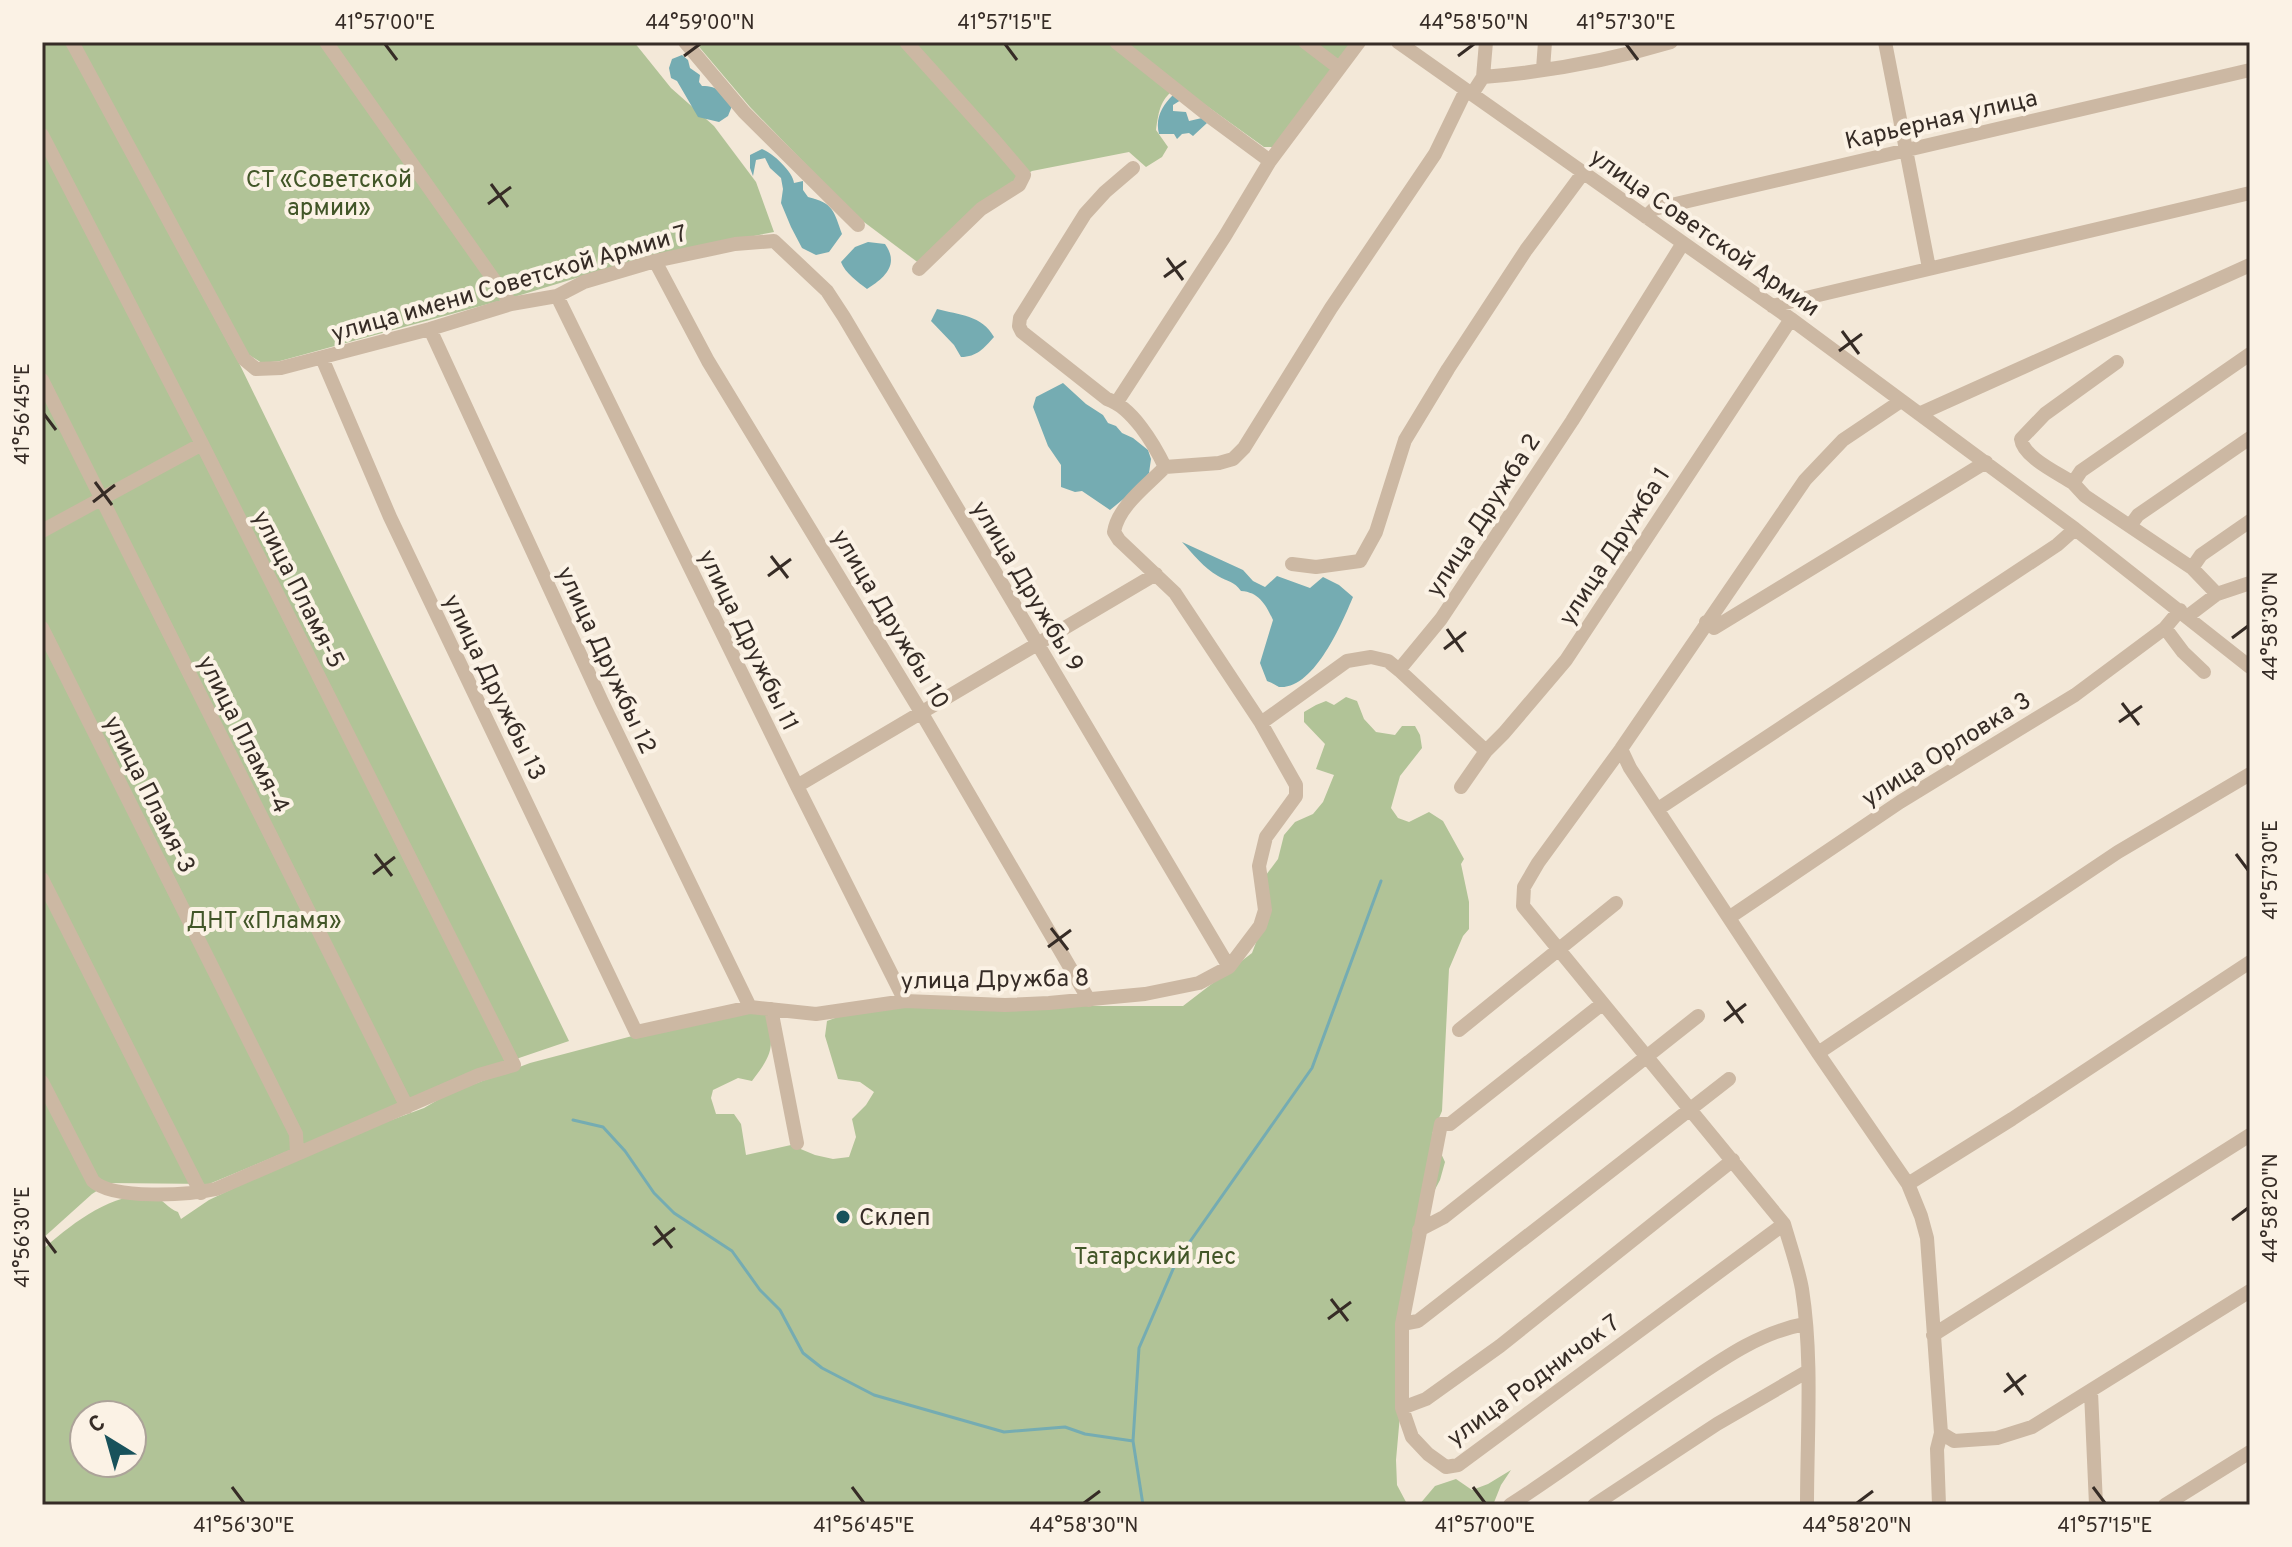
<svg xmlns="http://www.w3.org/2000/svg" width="2292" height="1547" viewBox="0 0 2292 1547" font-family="Overpass,sans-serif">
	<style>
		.green { fill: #b1c397; fill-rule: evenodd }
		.water { fill: #75acb2 }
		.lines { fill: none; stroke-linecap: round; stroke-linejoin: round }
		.stream { stroke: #75acb2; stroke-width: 3 }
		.minor { stroke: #ccb8a3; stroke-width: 14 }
		.ticks { fill: none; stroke: #362c26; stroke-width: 3 }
		.poi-dot { fill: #18525b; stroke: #fbf2e5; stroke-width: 3 }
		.labels { text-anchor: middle; stroke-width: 8; stroke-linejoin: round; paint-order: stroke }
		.street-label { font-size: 24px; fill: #362c26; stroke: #fbf2e5 }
		.park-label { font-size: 24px; fill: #425628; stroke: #fbf2e5 }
		.poi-label { font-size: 24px; fill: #362c26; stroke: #fbf2e5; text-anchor: start }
		.neatline { fill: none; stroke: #362c26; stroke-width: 3 }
		.ticks-label { font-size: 20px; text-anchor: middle; fill: #362c26 }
	</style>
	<rect width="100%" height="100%" fill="#f3e8d8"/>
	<!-- green -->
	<path class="green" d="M 42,42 L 65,42 L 239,363 L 569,1041 L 475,1073 L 209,1184 L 109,1183 L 92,1194 L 42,1239 Z
		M 78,42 L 634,42 L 671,88 L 714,126 L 756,182 L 774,232 L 642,258 L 514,297 L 280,361 L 262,363 L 246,353 Z
		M 695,42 L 1355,42 L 1273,147 L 1264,147 L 1179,86 C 1160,98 1159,110 1156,130 L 1168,147 L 1162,157 L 1146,167 L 1129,152 L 1032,171 L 1018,179 L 920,264 L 856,216 L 750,107 Z
		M 1346,697 L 1357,701 L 1364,719 L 1376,732 L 1395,735 L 1402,726 L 1415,726 L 1420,735 L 1422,748 L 1400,776 L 1391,808 L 1398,818 L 1409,822 L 1429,812 L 1443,821 L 1464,859 L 1461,864 L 1469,902 L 1469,929 L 1463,936 L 1449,969 L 1442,1111 L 1432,1134 L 1445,1162 L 1440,1180 L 1417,1224 L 1396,1460 L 1397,1485 L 1406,1502 L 1416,1505 L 42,1505 L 42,1250 C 69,1226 114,1190 152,1196 C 163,1198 168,1209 178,1212 L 181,1219 L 209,1200 L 324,1145 L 424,1108 L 448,1094 L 530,1063 L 689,1021 L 743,1012 L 768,1014 C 773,1049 774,1052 752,1081 L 738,1078 L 713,1090 L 711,1098 L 716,1114 L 734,1114 L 741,1124 L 746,1155 L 791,1145 L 815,1155 L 833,1159 L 849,1157 L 856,1137 L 852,1119 L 866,1105 L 874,1092 L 860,1082 L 838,1079 L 825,1036 L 827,1021 L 843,1015 L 908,1006 L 1183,1006 L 1252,953 L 1268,911 L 1266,875 L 1278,859 L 1284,835 L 1295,822 L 1313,814 L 1323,802 L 1334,775 L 1316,769 L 1325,744 L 1304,722 L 1304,712 L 1316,705 L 1326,701 L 1334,705 ZM 84,1415 L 132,1415 L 132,1463 L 84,1463 Z
		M 1511,1470 L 1501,1485 L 1493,1505 L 1419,1505 L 1435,1486 L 1456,1479 L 1472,1490 L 1488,1484 Z"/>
	<!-- water -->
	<path class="water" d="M 682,55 L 688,60 L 690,68 L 700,75 L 699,82 L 702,86 C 719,86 722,93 732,106 L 728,116 L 719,122 L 698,117 L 677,81 L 671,78 L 669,68 L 672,59 Z
		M 1173,95 L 1181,100 L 1173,105 L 1173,111 L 1186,112 L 1189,121 L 1202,118 L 1207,123 L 1193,136 L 1189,133 L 1182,134 L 1177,139 L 1174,134 L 1159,134 C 1155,118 1162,106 1173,95 Z
		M 762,149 C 773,153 793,172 794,183 L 803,181 L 803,190 L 808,197 C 834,203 834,212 842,234 L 829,252 L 816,255 L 802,248 L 791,227 L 781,203 L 783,189 L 781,178 L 770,168 L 765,158 L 756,160 L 753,176 L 750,168 L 750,155 Z
		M 868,242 L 885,244 C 900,265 884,278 867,289 C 858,282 845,273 841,262 L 855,247 Z
		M 937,309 C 959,315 982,315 994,337 C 984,348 977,357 961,357 L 954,345 L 931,321 Z
		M 1063,383 L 1086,404 L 1103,415 L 1108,423 L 1116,426 L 1122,433 L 1133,438 L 1148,450 L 1151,459 L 1149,473 L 1138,487 L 1110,510 L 1082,491 L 1075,492 L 1061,487 L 1061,465 L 1048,446 L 1033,407 L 1036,397 Z
		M 1182,542 L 1243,570 L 1253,581 L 1265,587 L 1277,576 L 1310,588 L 1323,577 L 1339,585 L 1353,597 C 1342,623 1314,690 1279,687 C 1278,686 1268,681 1267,681 L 1260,663 L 1273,620 C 1266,605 1259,592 1241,591 C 1234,581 1228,582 1218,576 C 1204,568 1193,554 1182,542 Z"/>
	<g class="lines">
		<!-- stream -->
		<path class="stream" d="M 573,1120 L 603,1127 L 625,1151 L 654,1193 L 674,1213 L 732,1251 L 760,1290 L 780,1310 L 803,1353 L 822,1368 L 874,1395 L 1004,1432 L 1065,1427 L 1085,1434 L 1133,1441 L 1143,1505
			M 1133,1441 L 1139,1348 L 1177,1260 L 1312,1068 L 1381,881"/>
		<!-- minor -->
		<path class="minor" d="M 72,42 L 244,359 L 256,369 L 281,368 L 430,329 L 511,304 L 557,296 L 584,282 L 655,261 L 735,244 L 774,241 L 827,291 L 844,317 L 1229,967
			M 326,42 L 511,304
			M 685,42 L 744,112 L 858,225
			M 906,42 L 995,141 L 1024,175 L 1019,185 L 981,209 L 919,269
			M 1116,42 L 1209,116 L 1270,161
			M 1305,42 L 1339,68
			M 1398,42 L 1791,319 L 2075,529 L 2250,667
			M 1885,42 L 1929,268
			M 1543,69 L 1545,42
			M 1483,77 L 1486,42
			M 1472,94 L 1483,77 C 1546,72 1611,60 1671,42
			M 42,135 L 202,444 L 514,1065 L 479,1075 L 216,1189 C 189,1195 113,1200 93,1181 L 42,1082
			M 1133,168 L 1105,192 L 1085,214 L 1020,318 L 1019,326 L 1022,332 L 1107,399 C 1132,407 1154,444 1165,467
			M 1646,217 L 1654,209 L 2250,70
			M 655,261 L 708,361 L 921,712 L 1089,1000
			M 557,296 L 797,786 L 905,1001
			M 1772,306 L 2250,193
			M 430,329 L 602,702 L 750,1007
			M 322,358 L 390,517 L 636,1032 L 750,1007 L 816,1014 L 905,1001 L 1005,1005 L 1049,1003 L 1145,994 L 1199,983 L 1229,967 L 1260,926 L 1265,910 L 1259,866 L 1266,837 L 1296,796 L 1296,785 L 1261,723 L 1175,593 L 1119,540 L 1114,532 C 1118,506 1148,485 1165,467
			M 42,380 L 407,1107
			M 1117,402 L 1225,236 L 1270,161 L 1359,42
			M 1919,414 L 2250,265
			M 1165,467 L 1219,463 L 1233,459 L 1244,448 L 1331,308 L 1435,154 L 1466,90
			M 2073,483 C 2058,473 2023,457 2021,439 L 2045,414 L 2117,362
			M 2130,526 L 2138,515 L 2250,438
			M 42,531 L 202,444
			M 1292,564 L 1316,567 L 1360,561 L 1376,532 L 1405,440 L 1448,369 L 1526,250 L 1583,173
			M 2192,568 L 2201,555 L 2250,521
			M 2217,594 L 2192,568 L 2085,496 L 2073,483 L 2081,471 L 2250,354
			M 2188,616 L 2217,594 L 2250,583
			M 1706,622 L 1714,628 L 1986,462
			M 42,628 L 296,1134 L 297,1153
			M 2165,628 L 2183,652 L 2204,672
			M 1399,670 L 1486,751
			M 1261,723 L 1347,661 L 1371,657 L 1388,661 L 1399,670 L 1441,619 L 1572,421 L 1683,243
			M 1621,749 L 1630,768 L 1818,1053 L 1908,1184 L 1921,1216 L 1927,1238 L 1941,1433 L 1937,1449 L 1939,1505
			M 797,786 L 1156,574
			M 1461,787 L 1486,751 L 1504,733 L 1566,660 L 1791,319
			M 1658,809 L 2057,545 L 2075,529
			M 42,879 L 201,1193
			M 1730,917 L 1900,802 L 2075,695 L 2165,628 L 2180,610
			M 1602,1004 L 1450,1124 L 1441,1124 L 1402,1324 L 1402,1408 L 1412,1437 L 1428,1454 L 1446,1467 L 1458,1465 L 1784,1224
			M 771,1009 L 797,1143
			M 1459,1030 L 1616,903
			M 1818,1053 L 2118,852 L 2250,774
			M 1908,1184 L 2012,1119 L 2250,962
			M 1419,1230 L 1444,1217 L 1698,1016
			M 1402,1324 L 1418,1321 L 1729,1079
			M 1933,1335 L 2250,1135
			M 2091,1392 L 2096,1505
			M 1402,1408 L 1426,1399 L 1500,1346 L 1733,1160
			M 1941,1433 L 1954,1441 L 1997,1438 L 2032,1427 L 2250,1291
			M 1510,1505 C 1569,1467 1625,1424 1684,1385 C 1721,1360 1760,1332 1805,1324
			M 1594,1505 L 1717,1424 L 1808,1371
			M 1807,1505 C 1807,1434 1813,1359 1802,1289 C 1798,1267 1790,1245 1784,1224 L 1523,906 L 1524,887 L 1538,863 L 1621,749 L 1805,480 L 1843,440 L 1901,401
			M 2165,1505 L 2250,1452"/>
	</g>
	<!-- ticks -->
	<path class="ticks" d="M 385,44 L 397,60M 1005,44 L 1017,60M 1626,44 L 1638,60M 684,56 L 700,44M 1458,56 L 1474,44M 491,184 L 508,207M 488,204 L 511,187M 1167,258 L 1183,280M 1164,277 L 1186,261M 1842,331 L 1859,354M 1839,351 L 1862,334M 44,414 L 56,430M 95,482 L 112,505M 93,502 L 115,485M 771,556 L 788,578M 768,576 L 791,559M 1447,629 L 1463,652M 2232,638 L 2248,626M 1444,649 L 1466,632M 2122,703 L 2139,725M 2119,722 L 2142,706M 375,854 L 392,876M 2236,854 L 2248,870M 373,874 L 395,857M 1051,928 L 1068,950M 1048,947 L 1071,930M 1727,1001 L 1743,1023M 1724,1021 L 1746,1004M 2232,1220 L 2248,1208M 655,1226 L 672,1248M 44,1237 L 56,1253M 653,1245 L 675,1228M 1331,1299 L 1348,1321M 1328,1319 L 1351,1302M 2007,1373 L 2023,1395M 2004,1392 L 2026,1375M 232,1487 L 244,1503M 852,1487 L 864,1503M 1473,1487 L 1485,1503M 2093,1487 L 2105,1503M 1084,1503 L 1100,1491M 1857,1503 L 1873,1491"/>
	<!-- markers -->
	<circle class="poi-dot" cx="843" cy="1217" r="8"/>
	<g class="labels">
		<!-- street labels -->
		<g class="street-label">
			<text transform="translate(1941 119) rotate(-13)" y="8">Карьерная улица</text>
			<text transform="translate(1705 232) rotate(35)" y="8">улица Советской Армии</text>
			<text transform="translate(509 283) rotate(-16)" y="8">улица имени Советской Армии 7</text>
			<text transform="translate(1483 515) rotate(-57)" y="8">улица Дружба 2</text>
			<text transform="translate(1614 546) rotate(-57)" y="8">улица Дружба 1</text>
			<text transform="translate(1028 586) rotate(59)" y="8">улица Дружбы 9</text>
			<text transform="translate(299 589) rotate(63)" y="8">улица Пламя-5</text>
			<text transform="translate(891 619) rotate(59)" y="8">улица Дружбы 10</text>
			<text transform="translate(749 640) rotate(64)" y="8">улица Дружбы 11</text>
			<text transform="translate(607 660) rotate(65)" y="8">улица Дружбы 12</text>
			<text transform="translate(495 687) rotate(64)" y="8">улица Дружбы 13</text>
			<text transform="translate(244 734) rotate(63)" y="8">улица Пламя-4</text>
			<text transform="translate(1946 749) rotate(-32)" y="8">улица Орловка 3</text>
			<text transform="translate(150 794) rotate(63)" y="8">улица Пламя-3</text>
			<text transform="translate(995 979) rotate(-1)" y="8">улица Дружба 8</text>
			<text transform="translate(1533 1380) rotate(-36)" y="8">улица Родничок 7</text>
		</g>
		<!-- park labels -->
		<g class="park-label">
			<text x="329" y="187">СТ «Советской<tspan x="329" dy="28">армии»</tspan></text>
			<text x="264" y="928">ДНТ «Пламя»</text>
			<text x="1155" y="1264">Татарский лес</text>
		</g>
		<!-- poi labels -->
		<g class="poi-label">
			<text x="859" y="1225">Склеп</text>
		</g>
	</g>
	<!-- border -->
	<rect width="2292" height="1547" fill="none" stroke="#fbf2e5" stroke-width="88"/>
	<!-- north arrow -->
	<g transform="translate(108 1439) rotate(323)"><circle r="38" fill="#fbf2e5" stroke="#aca399" stroke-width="2"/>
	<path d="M0-6L14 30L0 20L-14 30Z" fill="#18525b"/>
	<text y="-12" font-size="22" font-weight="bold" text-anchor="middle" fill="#362c26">С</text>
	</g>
	<rect x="44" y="44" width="2204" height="1459" class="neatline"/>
	<g class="ticks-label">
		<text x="385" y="29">41°57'00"E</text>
		<text x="700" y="29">44°59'00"N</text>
		<text x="1005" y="29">41°57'15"E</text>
		<text x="1474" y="29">44°58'50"N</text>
		<text x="1626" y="29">41°57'30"E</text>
		<text transform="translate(22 414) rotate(-90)" y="7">41°56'45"E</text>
		<text transform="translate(2270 626) rotate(-90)" y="7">44°58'30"N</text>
		<text transform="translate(2270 870) rotate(-90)" y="7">41°57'30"E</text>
		<text transform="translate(2270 1208) rotate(-90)" y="7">44°58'20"N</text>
		<text transform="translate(22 1237) rotate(-90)" y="7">41°56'30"E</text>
		<text x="244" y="1532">41°56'30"E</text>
		<text x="864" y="1532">41°56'45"E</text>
		<text x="1084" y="1532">44°58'30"N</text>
		<text x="1485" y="1532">41°57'00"E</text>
		<text x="1857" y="1532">44°58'20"N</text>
		<text x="2105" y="1532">41°57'15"E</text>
	</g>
</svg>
